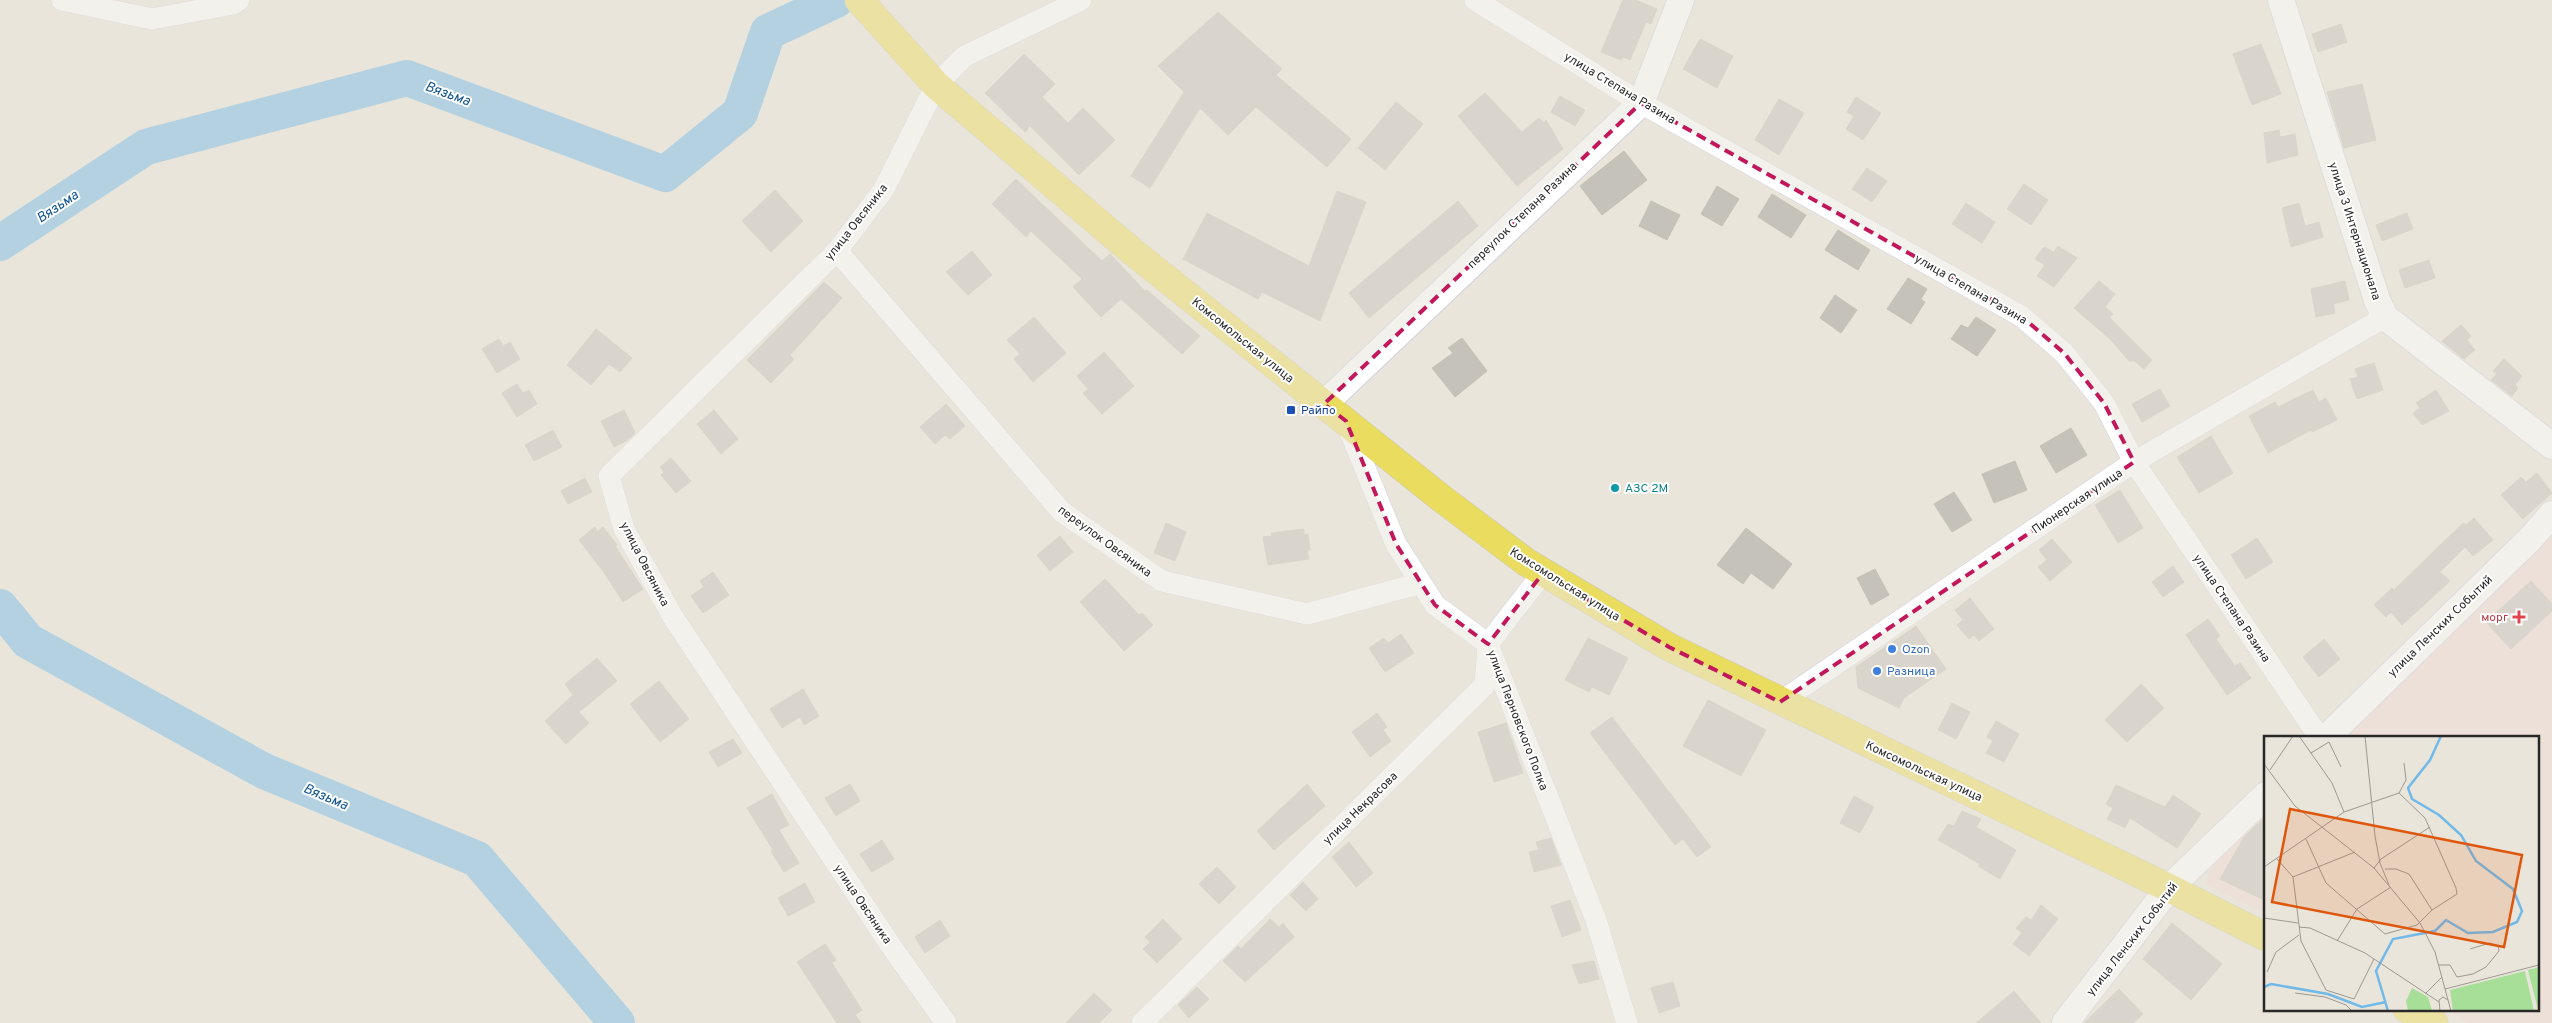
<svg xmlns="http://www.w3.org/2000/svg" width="2552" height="1023" viewBox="0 0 2552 1023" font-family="Overpass,sans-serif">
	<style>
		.medical { fill: #f1dad7 }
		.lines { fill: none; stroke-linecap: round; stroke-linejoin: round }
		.river { stroke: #71b9e9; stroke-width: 36 }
		.building { fill: #c5c2ba; stroke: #c5c1b4 }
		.minor-casing { stroke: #d0d1e1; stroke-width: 22 }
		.tertiary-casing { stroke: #d0d1e1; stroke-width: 28 }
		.primary-casing { stroke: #c7c7c7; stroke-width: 29 }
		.minor { stroke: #fff; stroke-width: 21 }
		.tertiary { stroke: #fff; stroke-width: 26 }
		.primary { stroke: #eadc5f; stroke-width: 28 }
		.marked { fill: none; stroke: #c2185b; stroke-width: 4; stroke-dasharray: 10 6; stroke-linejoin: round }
		.transit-dot { fill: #1a4fb4; stroke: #fff; stroke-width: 2 }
		.culture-dot { fill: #0f9aa8; stroke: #fff; stroke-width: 2 }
		.health-dot { fill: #e0444e; stroke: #fff; stroke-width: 2 }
		.shop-dot { fill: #3f7fe0; stroke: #fff; stroke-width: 2 }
		.labels { text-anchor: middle; stroke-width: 4; stroke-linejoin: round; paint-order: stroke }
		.street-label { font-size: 12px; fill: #282828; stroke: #fff }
		.transit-label { font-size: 12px; fill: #164399; stroke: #fff; text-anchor: start }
		.culture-label { font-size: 12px; fill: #0d838f; stroke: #fff; text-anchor: start }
		.health-label { font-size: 12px; fill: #be3a42; stroke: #fff; text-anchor: end }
		.shop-label { font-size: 12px; fill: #366cbe; stroke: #fff; text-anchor: start }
		.water-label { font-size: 14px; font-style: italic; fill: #135591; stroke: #fff }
		.inset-river { fill: none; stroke: #71b9e9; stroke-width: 2.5 }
		.inset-road { fill: none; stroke: #9c9993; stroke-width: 1 }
		.view { fill: #de570d; fill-opacity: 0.15; stroke: #de570d; stroke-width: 2.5 }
		.inset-edge { fill: none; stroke: #282828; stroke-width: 2.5 }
	</style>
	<rect width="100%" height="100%" fill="#eae5da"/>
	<!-- medical -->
	<path class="medical" d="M 2552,532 L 2552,1023 L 2467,1023 L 2446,1009 L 2538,1009 L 2538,737 L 2338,737 Z
		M 2266,806 L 2266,914 L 2205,884 L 2217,852 Z"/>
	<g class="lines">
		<!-- river -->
		<path class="river" d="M 0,243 L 146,147 L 407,78 L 665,174 L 740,113 L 768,32 L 836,0
			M 0,607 L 28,641 L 264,771 L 477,859 L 617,1023"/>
	</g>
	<!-- building -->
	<path class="building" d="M 1623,0 L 1636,0 L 1657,9 L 1651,24 L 1646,22 L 1630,60 L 1623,57 L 1621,60 L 1601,52 Z
		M 1218,12 L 1282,69 L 1276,75 L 1351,139 L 1327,167 L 1256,107 L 1228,135 L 1200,108 L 1150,188 L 1131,176 L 1184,92 L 1158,66 Z
		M 2341,24 L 2347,42 L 2318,52 L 2312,34 Z
		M 1700,39 L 1733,56 L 1717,88 L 1683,69 Z
		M 2261,44 L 2281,94 L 2252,105 L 2233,54 Z
		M 1024,54 L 1055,84 L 1042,97 L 1068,123 L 1083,108 L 1115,140 L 1079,175 L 1030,126 L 1025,132 L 985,93 Z
		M 2362,84 L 2376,140 L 2344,148 L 2327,92 Z
		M 1485,93 L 1522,132 L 1539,118 L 1544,123 L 1546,120 L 1563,149 L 1517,186 L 1458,116 Z
		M 1560,96 L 1585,110 L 1575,126 L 1551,112 Z
		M 1856,97 L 1881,113 L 1863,140 L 1846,129 L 1854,116 L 1847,112 Z
		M 1779,99 L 1804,113 L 1779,155 L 1755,140 Z
		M 1396,102 L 1423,124 L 1385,170 L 1358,148 Z
		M 2279,130 L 2280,137 L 2295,134 L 2298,155 L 2267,163 L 2264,133 Z
		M 1624,151 L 1647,180 L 1602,215 L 1580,186 Z
		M 1867,168 L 1887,181 L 1872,202 L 1852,189 Z
		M 1016,179 L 1102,261 L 1110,254 L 1145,291 L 1147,290 L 1200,336 L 1182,354 L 1121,299 L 1101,317 L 1073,287 L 1082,279 L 1031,231 L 1026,237 L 992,204 Z
		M 2024,184 L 2048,200 L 2031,225 L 2007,209 Z
		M 1717,186 L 1739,199 L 1722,226 L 1701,214 Z
		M 775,190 L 803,221 L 771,252 L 742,221 Z
		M 1337,191 L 1366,202 L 1320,321 L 1262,292 L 1258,299 L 1183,259 L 1207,213 L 1309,266 Z
		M 1772,194 L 1806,215 L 1791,238 L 1758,217 Z
		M 1458,201 L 1478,226 L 1369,318 L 1349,293 Z
		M 1651,201 L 1680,215 L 1667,240 L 1639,226 Z
		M 1966,203 L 1995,222 L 1982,243 L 1952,224 Z
		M 2299,203 L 2305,226 L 2319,222 L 2323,237 L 2291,247 L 2282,208 Z
		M 2407,213 L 2413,229 L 2382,241 L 2376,225 Z
		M 1838,230 L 1870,250 L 1858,270 L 1825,250 Z
		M 2058,246 L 2077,258 L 2054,287 L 2037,276 L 2045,265 L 2035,259 L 2044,247 L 2054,252 Z
		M 972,251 L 992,275 L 968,295 L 946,272 Z
		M 2429,260 L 2435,278 L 2405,288 L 2399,270 Z
		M 1908,278 L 1927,289 L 1921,299 L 1925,302 L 1911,324 L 1887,309 Z
		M 2099,281 L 2115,294 L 2105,307 L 2113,314 L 2109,317 L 2152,360 L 2144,369 L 2133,360 L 2130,362 L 2111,340 L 2074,308 Z
		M 2345,281 L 2349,300 L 2333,304 L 2335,313 L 2316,317 L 2311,289 Z
		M 824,282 L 842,298 L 790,355 L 794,359 L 771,383 L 747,360 Z
		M 1835,295 L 1857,310 L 1841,333 L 1820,318 Z
		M 1034,317 L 1066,353 L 1033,382 L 1014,359 L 1020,354 L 1007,340 Z
		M 1976,317 L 1996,330 L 1977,356 L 1951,339 L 1961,325 L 1968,328 Z
		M 2461,325 L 2471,336 L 2467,340 L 2475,350 L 2464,359 L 2442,341 Z
		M 596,329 L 632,358 L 620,372 L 609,364 L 591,385 L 567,365 Z
		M 1462,338 L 1487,371 L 1455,397 L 1432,368 L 1453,353 L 1448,348 Z
		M 499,339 L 503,346 L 510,342 L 520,359 L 497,373 L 482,349 Z
		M 1104,352 L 1134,386 L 1102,414 L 1083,393 L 1088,389 L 1077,376 Z
		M 2504,359 L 2522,376 L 2515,385 L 2518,388 L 2512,396 L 2491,380 L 2497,374 L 2493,371 Z
		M 2374,363 L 2383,390 L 2357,399 L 2350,379 L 2358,377 L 2355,369 Z
		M 517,384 L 523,393 L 529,390 L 537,404 L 517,417 L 502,393 Z
		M 2160,389 L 2170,406 L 2142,422 L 2132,404 Z
		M 2313,390 L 2319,402 L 2326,398 L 2337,420 L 2312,432 L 2311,430 L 2268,453 L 2249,416 L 2275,402 L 2278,407 Z
		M 2436,390 L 2449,411 L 2422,425 L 2413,413 L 2420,408 L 2416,403 Z
		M 946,404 L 965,426 L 950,439 L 945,435 L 935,444 L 920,427 Z
		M 624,410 L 635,433 L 626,441 L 614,447 L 601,421 Z
		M 714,410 L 738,439 L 721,454 L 697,424 Z
		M 2071,428 L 2087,455 L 2056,473 L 2040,446 Z
		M 553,430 L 562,447 L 534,461 L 525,445 Z
		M 2211,436 L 2233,473 L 2199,493 L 2177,457 Z
		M 671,458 L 691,481 L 676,493 L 661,475 L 664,472 L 660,467 Z
		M 2015,461 L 2027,490 L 1994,503 L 1982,474 Z
		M 2537,473 L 2552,493 L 2523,519 L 2501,495 L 2521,477 L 2526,482 Z
		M 585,478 L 592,492 L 568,504 L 561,491 Z
		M 2120,490 L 2143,528 L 2118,543 L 2095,505 Z
		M 1954,492 L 1972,520 L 1952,532 L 1934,504 Z
		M 2474,518 L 2493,540 L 2473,556 L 2465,547 L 2440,572 L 2450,581 L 2402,625 L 2391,612 L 2386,617 L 2374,605 L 2392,588 L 2394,590 L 2463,523 L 2466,525 Z
		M 1166,523 L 1186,532 L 1175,561 L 1154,553 Z
		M 595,527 L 597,532 L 603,527 L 617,545 L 615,546 L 643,589 L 623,602 L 603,571 L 579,540 Z
		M 1746,528 L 1792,564 L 1773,589 L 1751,573 L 1743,584 L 1717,565 Z
		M 1304,529 L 1304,535 L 1308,534 L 1310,550 L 1307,550 L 1309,559 L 1268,565 L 1263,537 L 1272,536 L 1271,533 Z
		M 1060,536 L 1073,552 L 1050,571 L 1037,555 Z
		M 2257,538 L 2273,562 L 2246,579 L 2231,555 Z
		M 2052,539 L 2072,562 L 2050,581 L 2038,567 L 2047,560 L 2039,550 Z
		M 2173,566 L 2184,582 L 2163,597 L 2152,582 Z
		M 1875,569 L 1889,595 L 1871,605 L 1857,578 Z
		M 713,572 L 729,595 L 703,613 L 691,596 L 704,587 L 700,581 Z
		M 1105,579 L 1139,615 L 1142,613 L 1153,625 L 1124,651 L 1080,602 Z
		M 2531,581 L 2552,604 L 2552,611 L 2511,649 L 2486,622 Z
		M 1970,598 L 1994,629 L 1979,641 L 1974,635 L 1969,639 L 1957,625 L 1963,620 L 1955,610 Z
		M 2208,619 L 2220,636 L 2216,639 L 2235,666 L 2240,663 L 2251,678 L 2227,695 L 2186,635 Z
		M 1916,626 L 1946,669 L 1904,698 L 1899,708 L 1858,688 L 1856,667 Z
		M 1401,634 L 1414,653 L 1385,672 L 1369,648 L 1384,638 L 1388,643 Z
		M 1588,638 L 1628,658 L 1609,695 L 1592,687 L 1589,692 L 1565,680 Z
		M 2324,639 L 2340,659 L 2319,677 L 2303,657 Z
		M 597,658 L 617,681 L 579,712 L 589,723 L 566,744 L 545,721 L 573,695 L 565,684 Z
		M 659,681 L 689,719 L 660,742 L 630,704 Z
		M 2141,684 L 2164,708 L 2127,742 L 2105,720 Z
		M 803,689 L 819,716 L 804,725 L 800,717 L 782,728 L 770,709 Z
		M 1708,700 L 1766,730 L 1741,776 L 1683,746 Z
		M 1952,703 L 1970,712 L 1956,739 L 1938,730 Z
		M 1377,713 L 1387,727 L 1383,730 L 1391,741 L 1370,757 L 1352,732 Z
		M 1612,717 L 1711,847 L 1697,857 L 1683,839 L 1675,845 L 1590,733 Z
		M 1996,721 L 2019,734 L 2004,762 L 1986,753 L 1993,741 L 1987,737 Z
		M 1506,723 L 1523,773 L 1494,782 L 1478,732 Z
		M 733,739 L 742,753 L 718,767 L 709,752 Z
		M 850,784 L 860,801 L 836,816 L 825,798 Z
		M 1307,784 L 1325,806 L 1274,850 L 1257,831 Z
		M 2116,785 L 2165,807 L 2173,795 L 2201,814 L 2177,848 L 2130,818 L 2125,828 L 2107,819 L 2113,808 L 2106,804 Z
		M 772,794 L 789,825 L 779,830 L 799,863 L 784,872 L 771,851 L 773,850 L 747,808 Z
		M 1854,796 L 1874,807 L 1860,833 L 1840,823 Z
		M 1962,811 L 1981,819 L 1976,827 L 2016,850 L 2000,879 L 1978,866 L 1980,864 L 1938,840 L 1948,824 L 1954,826 Z
		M 2266,816 L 2266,901 L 2220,879 L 2244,837 Z
		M 1551,838 L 1561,865 L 1534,872 L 1529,852 L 1539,850 L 1536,842 Z
		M 882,840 L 894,859 L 872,872 L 860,854 Z
		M 1349,842 L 1373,873 L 1356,887 L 1332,857 Z
		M 1217,867 L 1236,887 L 1219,904 L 1199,884 Z
		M 1303,882 L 1318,899 L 1306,911 L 1290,895 Z
		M 805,883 L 815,902 L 788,916 L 778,898 Z
		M 1570,900 L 1581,930 L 1562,937 L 1551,906 Z
		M 2041,905 L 2058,919 L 2029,956 L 2013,944 L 2022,933 L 2016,928 L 2026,917 L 2031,920 Z
		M 1163,919 L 1182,939 L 1157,963 L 1143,949 L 1150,942 L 1145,937 Z
		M 1270,919 L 1279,927 L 1283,923 L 1294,937 L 1245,982 L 1223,961 L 1238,946 L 1241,949 Z
		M 940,920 L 950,936 L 925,953 L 915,937 Z
		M 2172,923 L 2222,964 L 2191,1000 L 2143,959 Z
		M 825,944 L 836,960 L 832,963 L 862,1010 L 855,1015 L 861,1023 L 837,1023 L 797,962 Z
		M 1594,961 L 1599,979 L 1579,984 L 1572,965 Z
		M 1673,982 L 1680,1006 L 1659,1013 L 1651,988 Z
		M 1197,987 L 1209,999 L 1189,1018 L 1178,1005 Z
		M 2119,989 L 2143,1014 L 2133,1023 L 2084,1023 Z
		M 2014,991 L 2041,1023 L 1976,1023 Z
		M 1094,993 L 1112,1010 L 1099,1023 L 1066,1023 Z"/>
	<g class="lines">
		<defs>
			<path id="minor" d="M 62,0 L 152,19 L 233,4 L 239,0
				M 1475,0 L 1641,103 L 2021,316 L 2064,353 L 2104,403 L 2134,462 L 2319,737
				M 837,251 L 1062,512 L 1162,581 L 1307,614 L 1421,583
				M 1346,422 L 1396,544 L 1435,605 L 1488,644 L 1596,920 L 1627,1023
				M 1780,702 L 2134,462 L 2385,317
				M 946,1023 L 891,946 L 673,617 L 624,529 L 609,476 L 837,251 L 884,189 L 936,85 L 965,56 L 1081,0
				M 1142,1023 L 1485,685 L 1488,644 L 1543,573"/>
			<path id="tertiary" d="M 2281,0 L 2377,300 L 2385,317 L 2552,446
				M 1324,404 L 1641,103 L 1681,0
				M 2327,737 L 2530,539 L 2552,514
				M 2065,1023 L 2169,888 L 2266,795"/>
			<path id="primary" d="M 859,0 L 936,85 L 1133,252 L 1441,498 L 1526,562 L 1669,647 L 2169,888 L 2266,937
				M 2407,1009 L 2434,1023"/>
		</defs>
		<!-- minor casing -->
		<use href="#minor" class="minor-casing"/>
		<!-- tertiary casing -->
		<use href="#tertiary" class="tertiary-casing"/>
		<!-- primary casing -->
		<use href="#primary" class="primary-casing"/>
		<!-- minor -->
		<use href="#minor" class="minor"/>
		<!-- tertiary -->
		<use href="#tertiary" class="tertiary"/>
		<!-- primary -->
		<use href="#primary" class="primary"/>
	</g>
	<!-- marked area -->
	<path d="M0 0H2552V1023H0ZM 1641,103 L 2021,316 L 2064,353 L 2104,403 L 2134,462 L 1780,702 L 1669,647 L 1543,573 L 1488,644 L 1435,605 L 1396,544 L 1346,421 L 1324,404 Z" fill="#eae5da" fill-opacity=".55" fill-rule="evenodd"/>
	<path class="marked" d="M 1641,103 L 2021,316 L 2064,353 L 2104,403 L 2134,462 L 1780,702 L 1669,647 L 1543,573 L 1488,644 L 1435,605 L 1396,544 L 1346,421 L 1324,404 Z"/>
	<!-- markers -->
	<rect class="transit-dot" x="1286" y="405" width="10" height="10" rx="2.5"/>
	<circle class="culture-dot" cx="1615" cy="488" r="5"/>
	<path class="health-dot" d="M2516.5 609.5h5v5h5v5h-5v5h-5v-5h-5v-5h5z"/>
	<g class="shop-dot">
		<circle cx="1892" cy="649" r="5"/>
		<circle cx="1877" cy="671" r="5"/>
	</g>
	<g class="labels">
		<!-- street labels -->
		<g class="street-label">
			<text transform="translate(1620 88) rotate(31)" y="4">улица Степана Разина</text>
			<text transform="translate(1522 215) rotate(-44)" y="4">переулок Степана Разина</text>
			<text transform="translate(856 222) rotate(-52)" y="4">улица Овсяника</text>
			<text transform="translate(2355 231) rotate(72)" y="4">улица 3 Интернационала</text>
			<text transform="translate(1971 289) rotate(30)" y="4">улица Степана Разина</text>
			<text transform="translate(1243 340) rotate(39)" y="4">Комсомольская улица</text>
			<text transform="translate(2077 501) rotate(-34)" y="4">Пионерская улица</text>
			<text transform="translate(1105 541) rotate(36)" y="4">переулок Овсяника</text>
			<text transform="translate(645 564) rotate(63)" y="4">улица Овсяника</text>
			<text transform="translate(1565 584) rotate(32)" y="4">Комсомольская улица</text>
			<text transform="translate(2232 608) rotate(56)" y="4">улица Степана Разина</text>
			<text transform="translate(2440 626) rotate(-44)" y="4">улица Ленских Событий</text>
			<text transform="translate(1518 720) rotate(69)" y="4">улица Перновского Полка</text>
			<text transform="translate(1924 771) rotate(25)" y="4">Комсомольская улица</text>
			<text transform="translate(1360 808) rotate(-44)" y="4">улица Некрасова</text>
			<text transform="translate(863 904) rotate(56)" y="4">улица Овсяника</text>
			<text transform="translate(2132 939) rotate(-52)" y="4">улица Ленских Событий</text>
		</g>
		<!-- transit labels -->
		<g class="transit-label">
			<text x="1301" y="414">Райпо</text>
		</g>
		<!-- culture labels -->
		<g class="culture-label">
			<text x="1625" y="492">АЗС 2М</text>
		</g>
		<!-- health labels -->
		<g class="health-label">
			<text x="2508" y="621">морг</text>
		</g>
		<!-- shop labels -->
		<g class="shop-label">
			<text x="1902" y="653">Ozon</text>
			<text x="1887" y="675">Разница</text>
		</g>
		<!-- water labels -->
		<g class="water-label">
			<text transform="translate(448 93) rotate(20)" y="5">Вязьма</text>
			<text transform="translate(57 206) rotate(-34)" y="5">Вязьма</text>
			<text transform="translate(326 796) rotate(23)" y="5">Вязьма</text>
		</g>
	</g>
	<!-- overview -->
	<g transform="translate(2264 736)">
		<rect width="275" height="275" fill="#eae5da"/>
		<path d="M 275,231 L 275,274 L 274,274 L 264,234 ZM 261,235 L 270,275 L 189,275 L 186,254 ZM 148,252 L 164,261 L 168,275 L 144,275 L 142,265 Z" fill="#a7df98"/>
		<path class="inset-river" d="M 0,251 L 7,248 L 64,258 L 98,271 L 122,266M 124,275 L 112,235 L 129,203 L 171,195 L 182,184 L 204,197 L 229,196 L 253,186 L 258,175 L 249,153 L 212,125 L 197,99 L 175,79 L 148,63 L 144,52 L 166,24 L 177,0"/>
		<path class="inset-road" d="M 35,0 L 68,47 L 80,76M 101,0 L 111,100 L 116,127 L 125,149M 47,17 L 65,6 L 77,31M 0,28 L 31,70 L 110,132 L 156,187 L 171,216 L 184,264M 6,34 L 29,0M 42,103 L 62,147 L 121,198 L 153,189 L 168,174 L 193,158 L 192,152 L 161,82 L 135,57M 13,123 L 29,141 L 37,205 L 62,254 L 90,263 L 110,223M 0,131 L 80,76 L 135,57 L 142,44 L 140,27M 110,132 L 117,123 L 166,91M 121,133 L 132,133 L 145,138 L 168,174M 29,141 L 91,116M 0,182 L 34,187M 35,191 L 46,192 L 101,217 L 175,266M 73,205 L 93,173 L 127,151M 175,229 L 186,229 L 193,241 L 209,238 L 222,231 L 235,215 L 234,210 L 226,207 L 206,213M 3,236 L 12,216 L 35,199M 181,253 L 275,229M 31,257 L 61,261 L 82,269 L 88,275M 161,258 L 178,241M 176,275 L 175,264 L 179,261 L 184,264 L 187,275"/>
		<path class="view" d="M 26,73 L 258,119 L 240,211 L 8,166 Z"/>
		<rect width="275" height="275" class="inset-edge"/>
	</g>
</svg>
